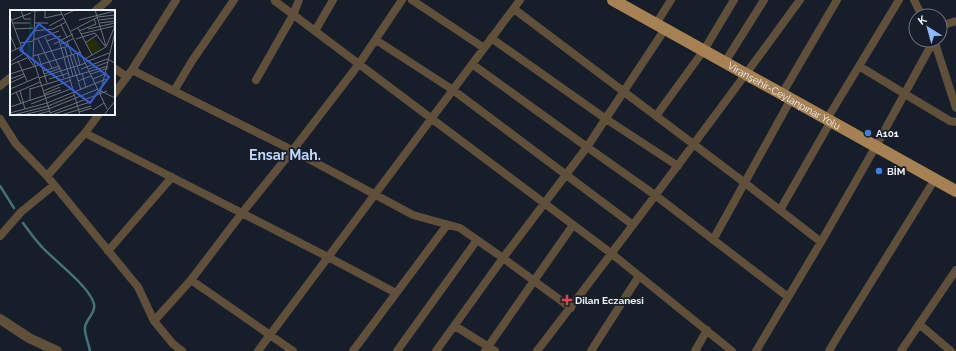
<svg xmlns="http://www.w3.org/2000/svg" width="956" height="351" viewBox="0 0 956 351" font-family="Raleway,sans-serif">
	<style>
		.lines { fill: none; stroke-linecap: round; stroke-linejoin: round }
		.stream { stroke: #477176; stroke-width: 2.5 }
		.minor { stroke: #615039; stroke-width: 8 }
		.tertiary { stroke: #615039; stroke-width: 10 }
		.primary { stroke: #a68152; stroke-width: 12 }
		.shop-dot { fill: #3f7fe0; stroke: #161e29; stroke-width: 1.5 }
		.health-dot { fill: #e0444e; stroke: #161e29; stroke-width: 1.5 }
		.labels { text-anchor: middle; stroke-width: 3.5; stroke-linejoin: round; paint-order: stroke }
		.street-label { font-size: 10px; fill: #ecf2fa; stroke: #161e29 }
		.poi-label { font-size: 10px; font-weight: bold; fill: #ecf2fa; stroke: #161e29; text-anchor: start }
		.district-label { font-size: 14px; font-weight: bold; fill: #bdd7fd; stroke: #161e29 }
		.inset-river { fill: none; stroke: #003a3d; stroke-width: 2 }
		.inset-road { fill: none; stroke: #6c737d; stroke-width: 1 }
		.view { fill: #325edb; fill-opacity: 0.15; stroke: #325edb; stroke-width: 2 }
		.inset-edge { fill: none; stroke: #ecf2fa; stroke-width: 2 }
	</style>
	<rect width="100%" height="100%" fill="#161e29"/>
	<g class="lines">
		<!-- stream -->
		<path class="stream" d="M 0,186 L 14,208
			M 23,223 C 29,231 35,240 42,247 C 55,261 90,287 94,304 C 96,313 86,319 85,327 C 84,334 89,344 90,351"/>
		<!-- minor -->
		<path class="minor" d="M 412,0 L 484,48
			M 914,0 L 922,16
			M 275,1 L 612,254 L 732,351
			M 514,9 L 745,183 L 821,242
			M 95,11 L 108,0
			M 656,24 L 671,0
			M 940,26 L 956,21
			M 315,31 L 333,0
			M 491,38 L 606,119 L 678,166
			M 376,40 L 453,90 L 633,225
			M 934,40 L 956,108
			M 725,62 L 764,0
			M 472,64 L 587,147 L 655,195 L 788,297
			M 859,66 L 905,94 L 950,121 L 956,122
			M 114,68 L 127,77
			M 132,70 L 292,150 L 413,215 L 460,228 L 503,258 L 571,308
			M 256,80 L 293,15 L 299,0
			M 0,86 L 11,77
			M 174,91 L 192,61 L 234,0
			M 114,94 L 132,70 L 176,0
			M 782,94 L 837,0
			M 656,116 L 704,50 L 734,0
			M 0,119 L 16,144 L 47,176 L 138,287 L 154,321 L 173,344 L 182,351
			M 827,119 L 899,0
			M 85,133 L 328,257 L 396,293
			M 47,176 L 85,133 L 99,114
			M 780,210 L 831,121
			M 0,236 L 21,212 L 54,185
			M 713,240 L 791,99
			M 108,251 L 172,177
			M 191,280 L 293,351
			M 154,321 L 191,280 L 242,213 L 296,146 L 359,64 L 402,0
			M 919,324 L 951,351
			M 455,326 L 495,351
			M 258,351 L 520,0
			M 353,351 L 447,225
			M 397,351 L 477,240
			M 436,351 L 503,258 L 587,147 L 665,29
			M 485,351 L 573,225
			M 537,351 C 626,235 714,118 800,0
			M 591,351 L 639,276
			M 695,351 L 707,330
			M 756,351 L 821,242 L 876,146 L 934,40
			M 829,351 L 839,334 L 935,179
			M 901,351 L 956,270"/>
		<!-- tertiary -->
		<path class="tertiary" d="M 0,319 L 29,338 L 57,351"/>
		<!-- primary -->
		<path class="primary" id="s1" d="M 613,0 L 956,191"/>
	</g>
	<!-- markers -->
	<g class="shop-dot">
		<circle cx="868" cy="133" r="4"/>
		<circle cx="879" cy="171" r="4"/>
	</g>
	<path class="health-dot" d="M565 294h4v4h4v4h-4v4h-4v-4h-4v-4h4z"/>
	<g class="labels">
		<!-- street labels -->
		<g class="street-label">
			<text dy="4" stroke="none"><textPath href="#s1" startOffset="196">Viranşehir-Ceylanpınar Yolu</textPath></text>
		</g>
		<!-- poi labels -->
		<g class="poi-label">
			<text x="876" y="137">A101</text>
			<text x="887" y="175">BİM</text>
			<text x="575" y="304">Dilan Eczanesi</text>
		</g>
		<!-- district labels -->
		<g class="district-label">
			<text x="285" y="160">Ensar Mah.</text>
		</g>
	</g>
	<!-- overview -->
	<g transform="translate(10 10)">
		<rect width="105" height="105" fill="#161e29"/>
		<path d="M 84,28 L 91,39 L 82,44 L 76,33 Z" fill="#242e00"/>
		<path class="inset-river" d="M 19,30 L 21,11M 17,44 L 20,42 L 19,33"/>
		<path class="inset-road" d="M 11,0 L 14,9 L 21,9M 50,0 L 97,99M 85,0 L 96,36M 21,1 L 49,0M 25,1 L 23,49 L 41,105M 35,1 L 35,8 L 52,4M 54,5 L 65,0M 0,6 L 13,41 L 24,56M 2,10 L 21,3M 69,10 L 105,1M 89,10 L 105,8M 3,13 L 20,13M 24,13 L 38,13M 90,13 L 105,11M 51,15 L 57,27M 39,16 L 54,8M 68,18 L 82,45M 5,19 L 23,18M 78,19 L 105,13M 23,21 L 43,19 L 56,12M 61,21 L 88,7 L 105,5M 69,21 L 86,14 L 84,9M 71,24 L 104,16M 0,25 L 6,39M 35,27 L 54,68M 28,29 L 42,58M 66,29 L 85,23 L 95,36M 23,30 L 49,21M 49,30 L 70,105M 37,31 L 51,26M 57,31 L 62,45M 10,33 L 23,31M 75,33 L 87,25M 44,34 L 63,24M 51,34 L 63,29M 55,38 L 63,66M 0,42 L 11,37M 67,43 L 70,56M 63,44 L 70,64M 28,45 L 37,73M 60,45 L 71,80M 23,46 L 59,36M 75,49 L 96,37 L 105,16M 8,51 L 17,71M 0,52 L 14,43M 76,52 L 99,43M 0,55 L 17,48M 71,59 L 97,49 L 105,53M 79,59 L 98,52M 33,61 L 50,56M 72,63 L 76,78M 0,64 L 71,42M 34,64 L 51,58M 81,64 L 98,58M 29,68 L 76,53M 0,69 L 14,64M 39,69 L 59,63M 83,69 L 97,63M 68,71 L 81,66M 0,73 L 15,66M 20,78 L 20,91M 0,79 L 28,67M 20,79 L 98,56M 10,81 L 15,99M 33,81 L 61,70M 91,81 L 105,88M 6,82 L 11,93M 34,84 L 50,77M 90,84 L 105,22M 0,85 L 30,72M 21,94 L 63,78M 0,97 L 51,80M 83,100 L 94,93M 69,102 L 82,98M 0,103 L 37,93 L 96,69M 40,103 L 97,81M 44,104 L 80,92M 3,105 L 38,96 L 65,85M 13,105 L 41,98 L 88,79M 25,105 L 40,101M 51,105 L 81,96M 94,105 L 105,91"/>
		<path class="view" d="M 29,14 L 99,67 L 80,93 L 10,40 Z"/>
		<rect width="105" height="105" class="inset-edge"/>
	</g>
	<!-- north arrow -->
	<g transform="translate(928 28) rotate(323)"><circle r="19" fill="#161e29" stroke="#6c737d"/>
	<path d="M0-3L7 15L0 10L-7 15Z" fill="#8db9fc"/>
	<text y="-6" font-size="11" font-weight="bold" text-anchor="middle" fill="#ecf2fa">K</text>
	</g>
</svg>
